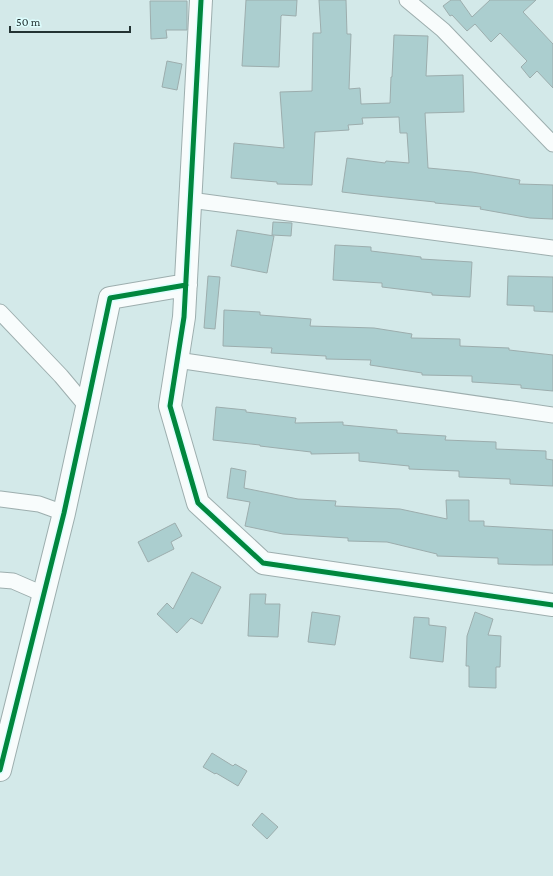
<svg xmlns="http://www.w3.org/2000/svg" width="553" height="876" viewBox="0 0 553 876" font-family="'Crimson Pro',serif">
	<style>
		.building { fill: #abcecf; stroke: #9cadad }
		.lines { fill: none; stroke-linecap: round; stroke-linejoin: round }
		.street-casing { stroke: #9daeae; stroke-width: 17 }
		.secondary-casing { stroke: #9daeae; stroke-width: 24 }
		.street { stroke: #f8fcfc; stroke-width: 15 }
		.secondary { stroke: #f8fcfc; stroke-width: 22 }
		.cycleway-casing { stroke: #ddfefe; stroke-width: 8 }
		.cycleway { stroke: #00873e; stroke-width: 5 }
	</style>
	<rect width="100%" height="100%" fill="#d3e9e9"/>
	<!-- building -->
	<path class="building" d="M 246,0 L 297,0 L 296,16 L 282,15 L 281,16 L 279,67 L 242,66 Z
		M 319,0 L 346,0 L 347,34 L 351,34 L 349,89 L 360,88 L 361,104 L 390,103 L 391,77 L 392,77 L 394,35 L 428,36 L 426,76 L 463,75 L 464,112 L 425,113 L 428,168 L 472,172 L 520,180 L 519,184 L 553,185 L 553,219 L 530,218 L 480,209 L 481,207 L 435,203 L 435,202 L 367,195 L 342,192 L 347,158 L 385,163 L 386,161 L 409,163 L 407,133 L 400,133 L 399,117 L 362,118 L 363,124 L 348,125 L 349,130 L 315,132 L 312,185 L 277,184 L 277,182 L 231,178 L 234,143 L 284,148 L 280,92 L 312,91 L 313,33 L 321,33 Z
		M 451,0 L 460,0 L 472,17 L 490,0 L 536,0 L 523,12 L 553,44 L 553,88 L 537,71 L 530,78 L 521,67 L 527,61 L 500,33 L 491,42 L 475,24 L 467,31 L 452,15 L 450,16 L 443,6 Z
		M 150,1 L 187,1 L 187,30 L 166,30 L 167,38 L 151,39 Z
		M 167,61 L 182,64 L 177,90 L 162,87 Z
		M 273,222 L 292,223 L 291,236 L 272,235 Z
		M 237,230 L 274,236 L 267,273 L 231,266 Z
		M 335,245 L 371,247 L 371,251 L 421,257 L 421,259 L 472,262 L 470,297 L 432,295 L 432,293 L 382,287 L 382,283 L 333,280 Z
		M 208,276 L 220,277 L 215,329 L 204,328 Z
		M 508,276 L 553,277 L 553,312 L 534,311 L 534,306 L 507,305 Z
		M 224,310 L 260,312 L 260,315 L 311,319 L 310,326 L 374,328 L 412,334 L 411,338 L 460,339 L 460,346 L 509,348 L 509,350 L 553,355 L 553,391 L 521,388 L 521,385 L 472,382 L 472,376 L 422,375 L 422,373 L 370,365 L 371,360 L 326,359 L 326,356 L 271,353 L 272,348 L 223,346 Z
		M 216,407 L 246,410 L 246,412 L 296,418 L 295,423 L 343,422 L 343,425 L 397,430 L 397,433 L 446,436 L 445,440 L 496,442 L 496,449 L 546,451 L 546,459 L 553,460 L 553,486 L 510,484 L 510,479 L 459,477 L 459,471 L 409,469 L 409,466 L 359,461 L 359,453 L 311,454 L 311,452 L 260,446 L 260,445 L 213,440 Z
		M 231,468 L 246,471 L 244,488 L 298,499 L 336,501 L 335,506 L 400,509 L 447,519 L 446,500 L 469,500 L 469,521 L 484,521 L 484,526 L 553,530 L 553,565 L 534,565 L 498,564 L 498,558 L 437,556 L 437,554 L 387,542 L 348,541 L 348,538 L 283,534 L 245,526 L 250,502 L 227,498 Z
		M 175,523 L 182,536 L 171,542 L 174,549 L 148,562 L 138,542 Z
		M 192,572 L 221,587 L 202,624 L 191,618 L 177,633 L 157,614 L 167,603 L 173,609 Z
		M 250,594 L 266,594 L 265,604 L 280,604 L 278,637 L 248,636 Z
		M 312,612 L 340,616 L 335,645 L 308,642 Z
		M 475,612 L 493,619 L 488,635 L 501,636 L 500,667 L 496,667 L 496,688 L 469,687 L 469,666 L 466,666 L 467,636 Z
		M 414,617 L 429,618 L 429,625 L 446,627 L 443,662 L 410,658 Z
		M 212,753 L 233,766 L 235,764 L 247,771 L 238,786 L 216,773 L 215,774 L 203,767 Z
		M 262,813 L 278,827 L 267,839 L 252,825 Z"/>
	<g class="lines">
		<defs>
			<path id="street" d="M 407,0 L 443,30 L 553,144
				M 190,200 L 553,248
				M 0,312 L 61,376 L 87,407
				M 177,360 L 553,415
				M 0,499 L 39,504 L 64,513
				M 0,580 L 13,581 L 43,594"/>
			<path id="secondary" d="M 201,0 L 184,317 L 170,406 L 198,503 L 263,563 L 553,605
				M 0,770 L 64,513 L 87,407 L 110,298 L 186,285"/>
		</defs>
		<!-- street casing -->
		<use href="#street" class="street-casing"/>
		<!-- secondary casing -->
		<use href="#secondary" class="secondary-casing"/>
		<!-- street -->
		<use href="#street" class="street"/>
		<!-- secondary -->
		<use href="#secondary" class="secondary"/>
		<defs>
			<path id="cycleway" d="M 201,0 L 184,317 L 170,406 L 198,503 L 263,563 L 553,605
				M 0,770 L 64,513 L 87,407 L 110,298 L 186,285"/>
		</defs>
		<!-- cycleway casing -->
		<use href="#cycleway" class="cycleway-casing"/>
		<!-- cycleway -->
		<use href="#cycleway" class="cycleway"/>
	</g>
	<!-- scale -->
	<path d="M10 26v6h120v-6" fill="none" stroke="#233333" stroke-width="2"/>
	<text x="16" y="26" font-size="12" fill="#233333" stroke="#ddfefe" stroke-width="3" paint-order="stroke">50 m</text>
</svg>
